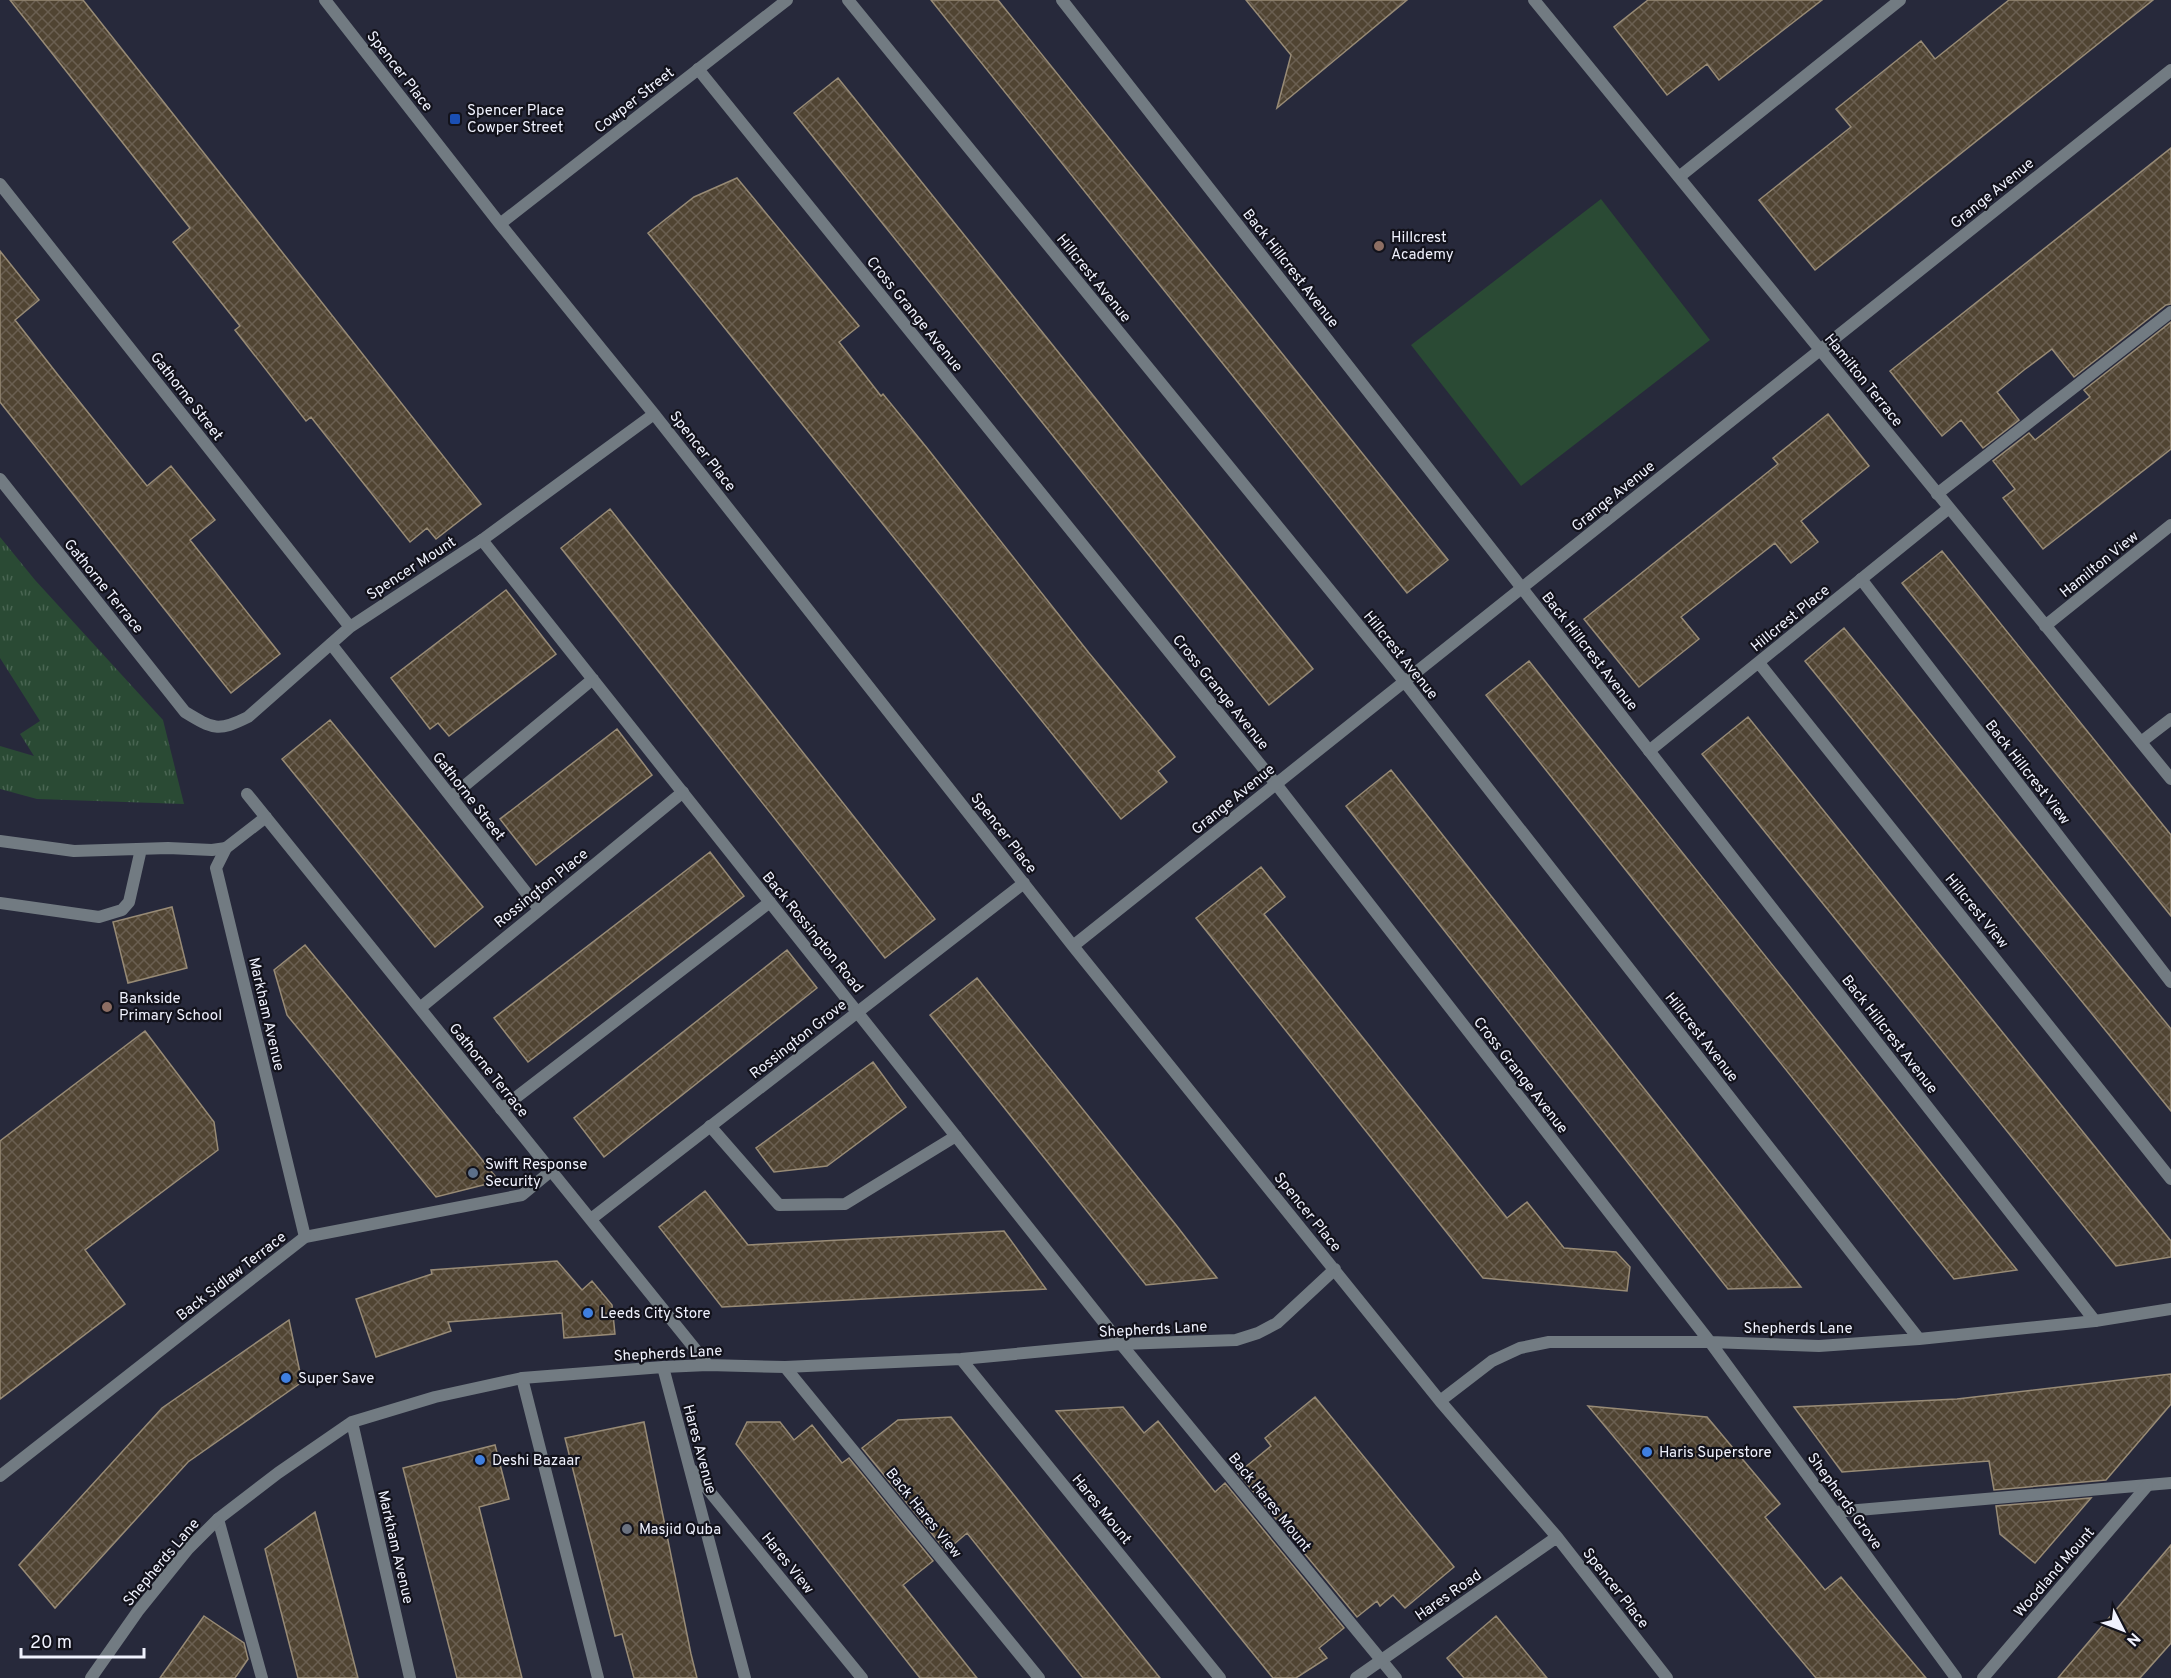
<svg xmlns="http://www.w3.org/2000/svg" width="2171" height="1678" viewBox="0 0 2171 1678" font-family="Overpass,sans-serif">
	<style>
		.grass { fill: url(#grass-tufts) }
		.garden { fill: #2a4a34 }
		.building { fill: url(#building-cross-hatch); stroke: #988b76; stroke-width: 1.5 }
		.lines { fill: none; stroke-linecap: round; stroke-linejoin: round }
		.lane { stroke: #727b82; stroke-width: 12 }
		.street { stroke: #727b82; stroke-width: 12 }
		.transit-dot { fill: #1a4fb4; stroke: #12121b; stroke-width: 2 }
		.education-dot { fill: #8d6e63; stroke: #12121b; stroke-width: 2 }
		.service-dot { fill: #5c6f8a; stroke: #12121b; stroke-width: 2 }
		.shop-dot { fill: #3f7fe0; stroke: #12121b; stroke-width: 2 }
		.worship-dot { fill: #6b7280; stroke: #12121b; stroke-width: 2 }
		.labels { text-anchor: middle; stroke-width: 4.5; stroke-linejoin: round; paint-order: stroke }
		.street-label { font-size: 15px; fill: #f0f2fe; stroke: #12121b }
		.poi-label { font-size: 15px; fill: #f0f2fe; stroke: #12121b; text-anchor: start }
	</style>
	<defs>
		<pattern id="grass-tufts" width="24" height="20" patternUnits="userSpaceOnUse" patternTransform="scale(1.5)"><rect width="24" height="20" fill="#2a4a34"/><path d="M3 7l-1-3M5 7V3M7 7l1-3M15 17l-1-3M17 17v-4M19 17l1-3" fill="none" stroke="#496552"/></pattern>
		<pattern id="building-cross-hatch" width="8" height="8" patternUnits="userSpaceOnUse" patternTransform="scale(1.5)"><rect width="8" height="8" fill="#504432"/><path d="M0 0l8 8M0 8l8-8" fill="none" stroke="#6a5f51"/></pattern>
	</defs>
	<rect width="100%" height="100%" fill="#27293b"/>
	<!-- grass -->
	<path class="grass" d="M 0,537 L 35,580 L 163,720 L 184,804 L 37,799 L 0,789 L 0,746 L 34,756 L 20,734 L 40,721 L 0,658 Z"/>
	<!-- garden -->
	<path class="garden" d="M 1601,199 L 1710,340 L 1521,486 L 1411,345 Z"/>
	<!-- building -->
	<path class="building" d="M 10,0 L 83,0 L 481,504 L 436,539 L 427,528 L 410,542 L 311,417 L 306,421 L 235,330 L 240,326 L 173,242 L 190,228 Z
		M 931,0 L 998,0 L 1448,560 L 1407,593 Z
		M 1246,0 L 1407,0 L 1277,108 L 1291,55 Z
		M 1648,0 L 1822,0 L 1719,80 L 1707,64 L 1667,95 L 1614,27 Z
		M 2009,0 L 2153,0 L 1815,270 L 1759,200 L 1851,127 L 1836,109 L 1921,41 L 1935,59 Z
		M 838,78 L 1313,669 L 1269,705 L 794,113 Z
		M 2171,148 L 2171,304 L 2166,305 L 2074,377 L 2052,349 L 2024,370 L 1997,392 L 2019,420 L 1983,448 L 1961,420 L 1942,436 L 1890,371 Z
		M 737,178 L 859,326 L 839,342 L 881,396 L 883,394 L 927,448 L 1089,653 L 1175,757 L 1158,771 L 1167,782 L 1121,819 L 648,233 L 694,197 Z
		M 0,251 L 39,300 L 15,320 L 58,375 L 147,486 L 171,466 L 215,520 L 190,540 L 280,654 L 231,693 L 0,402 Z
		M 2171,322 L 2171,449 L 2043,549 L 2003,498 L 2015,489 L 1993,461 L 2029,433 L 2035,440 L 2063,418 L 2090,397 L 2084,390 Z
		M 1828,414 L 1869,466 L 1801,521 L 1818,542 L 1791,563 L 1775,543 L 1709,595 L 1681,617 L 1699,639 L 1639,687 L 1584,619 L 1778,464 L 1773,458 Z
		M 610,509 L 935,919 L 885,958 L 561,548 Z
		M 1942,551 L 2171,835 L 2171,916 L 1902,583 Z
		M 506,590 L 556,654 L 449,736 L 438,723 L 430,729 L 391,678 Z
		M 1844,628 L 2171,1029 L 2171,1111 L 1805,661 Z
		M 1529,661 L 1556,695 L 2017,1270 L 1954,1279 L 1656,908 L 1486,695 Z
		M 1748,717 L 2171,1241 L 2171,1257 L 2116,1266 L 1702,754 Z
		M 330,720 L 483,907 L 435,947 L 282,759 Z
		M 617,729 L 652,775 L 536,865 L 500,819 Z
		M 1391,770 L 1735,1203 L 1801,1287 L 1728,1289 L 1533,1043 L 1346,806 Z
		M 710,852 L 744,896 L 528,1062 L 494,1018 Z
		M 1261,867 L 1285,897 L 1264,914 L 1507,1218 L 1527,1202 L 1564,1248 L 1616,1252 L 1630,1267 L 1627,1291 L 1483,1278 L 1196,918 Z
		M 172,907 L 187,968 L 128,983 L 113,922 Z
		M 305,945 L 475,1151 L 499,1181 L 436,1197 L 287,1015 L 274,970 Z
		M 787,950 L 817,988 L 604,1157 L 574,1118 Z
		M 977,978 L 1176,1225 L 1217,1278 L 1146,1285 L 930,1015 Z
		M 145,1031 L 214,1122 L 218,1150 L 85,1250 L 125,1304 L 0,1399 L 0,1141 Z
		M 873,1062 L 906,1107 L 827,1166 L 774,1172 L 756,1148 Z
		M 705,1191 L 748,1245 L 1004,1231 L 1046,1289 L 722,1307 L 659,1227 Z
		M 557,1261 L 582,1290 L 592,1281 L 612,1305 L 615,1334 L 564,1338 L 562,1313 L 448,1322 L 451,1331 L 376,1357 L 356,1299 L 432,1274 L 431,1270 Z
		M 289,1320 L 302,1382 L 188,1462 L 55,1608 L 19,1565 L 162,1408 Z
		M 2171,1374 L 2171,1404 L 2106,1480 L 1994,1490 L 1989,1461 L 1842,1472 L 1794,1407 L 1957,1399 Z
		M 1315,1397 L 1454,1567 L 1405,1608 L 1393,1595 L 1380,1606 L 1377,1601 L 1357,1617 L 1238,1473 L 1271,1446 L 1265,1438 Z
		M 1588,1406 L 1707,1417 L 1780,1504 L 1765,1517 L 1825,1590 L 1841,1577 L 1926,1678 L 1816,1678 Z
		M 1123,1407 L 1144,1433 L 1158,1421 L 1215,1492 L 1225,1483 L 1344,1628 L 1319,1648 L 1327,1658 L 1296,1678 L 1273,1678 L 1056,1411 Z
		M 951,1417 L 997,1474 L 1160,1678 L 1083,1678 L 967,1533 L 946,1551 L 862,1448 L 898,1420 Z
		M 644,1422 L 691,1654 L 697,1678 L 634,1678 L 622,1634 L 615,1636 L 565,1438 Z
		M 747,1422 L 780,1422 L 794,1440 L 812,1425 L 842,1463 L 849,1458 L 933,1561 L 903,1585 L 977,1678 L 920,1678 L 736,1444 Z
		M 495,1445 L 509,1499 L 479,1507 L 522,1678 L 457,1678 L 403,1468 Z
		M 2091,1498 L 2035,1563 L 2000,1534 L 1996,1506 Z
		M 315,1512 L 340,1608 L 358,1678 L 298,1678 L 269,1565 L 265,1549 Z
		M 2171,1545 L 2171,1643 L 2140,1678 L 2058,1678 Z
		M 204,1616 L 244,1643 L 248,1659 L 235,1678 L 160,1678 Z
		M 1496,1616 L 1520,1645 L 1547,1678 L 1464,1678 L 1447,1658 Z"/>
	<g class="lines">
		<!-- lane -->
		<path class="lane" d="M 1062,0 L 2095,1321
			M 698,69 L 1276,784 L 1710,1342
			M 1679,177 L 1900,0
			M 1937,494 L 2171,312
			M 482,540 L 1121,1344 L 1396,1678
			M 1861,579 L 2171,982
			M 331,644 L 539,909
			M 2141,742 L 2171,719
			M 451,797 L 593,679
			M 0,841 L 74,851 L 168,848 L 212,850 L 226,848
			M 0,903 L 99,917 L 122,910 L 129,902 L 141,849
			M 501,1109 L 770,902
			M 710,1126 L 779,1205 L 845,1204 L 956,1136
			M 785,1367 L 1039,1678
			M 522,1378 L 598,1678
			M 0,1476 L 305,1237 L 522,1195 L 551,1171
			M 1835,1512 L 2171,1483
			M 218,1519 L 262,1678"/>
		<!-- street -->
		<path class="street" d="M 325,0 L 500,224 L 654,414 L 1073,946 L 1440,1401 L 1557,1537 L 1667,1678
			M 848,0 L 1404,681 L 1919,1339
			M 1534,0 L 2171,779
			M 0,184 L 350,627
			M 500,224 L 787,0
			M 0,479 L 185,712 C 213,729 218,732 248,717 L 350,627 L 482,540 L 654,414
			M 2045,626 L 2171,525
			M 1759,663 L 2171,1179
			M 1649,751 L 1949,508
			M 247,794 L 708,1365
			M 266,817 L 226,848 L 216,868 L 305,1237
			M 1073,946 L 2171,70
			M 420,1008 L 683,792
			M 591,1219 L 1024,883
			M 1710,1342 L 1956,1678
			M 961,1359 L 1220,1678
			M 663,1367 L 745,1678
			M 1440,1401 L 1492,1361 L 1520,1348 L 1549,1342 L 1710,1342 L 1819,1346 L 1919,1339 L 2095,1321 L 2171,1309
			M 352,1422 L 410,1678
			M 692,1470 L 862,1678
			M 91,1678 L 138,1611 L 188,1549 L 218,1519 L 278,1473 L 352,1422 L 435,1397 L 522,1378 L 663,1367 L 708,1365 L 785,1367 L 961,1359 L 1121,1344 L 1236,1340 L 1258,1333 L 1277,1323 L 1335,1269
			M 1356,1678 L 1557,1537
			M 1983,1678 L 2147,1486"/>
	</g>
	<!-- markers -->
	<rect class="transit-dot" x="449" y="113" width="12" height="12" rx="3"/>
	<g class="education-dot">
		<circle cx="1379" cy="246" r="6"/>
		<circle cx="107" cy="1007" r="6"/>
	</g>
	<circle class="service-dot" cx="473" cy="1173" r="6"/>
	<g class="shop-dot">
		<circle cx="588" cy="1313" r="6"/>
		<circle cx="286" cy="1378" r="6"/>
		<circle cx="1647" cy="1452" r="6"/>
		<circle cx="480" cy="1460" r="6"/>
	</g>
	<circle class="worship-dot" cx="627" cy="1529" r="6"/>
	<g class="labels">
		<!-- street labels -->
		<g class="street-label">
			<text transform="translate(400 71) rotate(52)" y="5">Spencer Place</text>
			<text transform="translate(634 100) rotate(-38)" y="5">Cowper Street</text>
			<text transform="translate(1992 193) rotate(-39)" y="5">Grange Avenue</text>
			<text transform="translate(1291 268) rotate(52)" y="5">Back Hillcrest Avenue</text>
			<text transform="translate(1094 278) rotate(51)" y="5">Hillcrest Avenue</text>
			<text transform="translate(915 314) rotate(51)" y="5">Cross Grange Avenue</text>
			<text transform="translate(1864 380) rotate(51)" y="5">Hamilton Terrace</text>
			<text transform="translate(187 396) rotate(52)" y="5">Gathorne Street</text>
			<text transform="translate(703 451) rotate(52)" y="5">Spencer Place</text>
			<text transform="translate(1613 496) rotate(-39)" y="5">Grange Avenue</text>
			<text transform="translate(2099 564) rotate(-39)" y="5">Hamilton View</text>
			<text transform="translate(411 568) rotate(-33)" y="5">Spencer Mount</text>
			<text transform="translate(104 586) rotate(51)" y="5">Gathorne Terrace</text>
			<text transform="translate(1790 618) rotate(-39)" y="5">Hillcrest Place</text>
			<text transform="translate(1590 651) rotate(52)" y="5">Back Hillcrest Avenue</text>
			<text transform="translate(1401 655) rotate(51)" y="5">Hillcrest Avenue</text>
			<text transform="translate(1221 692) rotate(51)" y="5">Cross Grange Avenue</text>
			<text transform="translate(2028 772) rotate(52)" y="5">Back Hillcrest View</text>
			<text transform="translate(469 796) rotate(52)" y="5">Gathorne Street</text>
			<text transform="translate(1233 799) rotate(-39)" y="5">Grange Avenue</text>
			<text transform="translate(1004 833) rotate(52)" y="5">Spencer Place</text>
			<text transform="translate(541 888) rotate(-39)" y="5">Rossington Place</text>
			<text transform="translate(1977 911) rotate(51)" y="5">Hillcrest View</text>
			<text transform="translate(813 932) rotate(51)" y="5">Back Rossington Road</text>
			<text transform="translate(267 1014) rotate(77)" y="5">Markham Avenue</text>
			<text transform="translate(1890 1034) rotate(52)" y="5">Back Hillcrest Avenue</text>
			<text transform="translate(1702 1037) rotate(52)" y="5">Hillcrest Avenue</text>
			<text transform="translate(798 1039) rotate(-38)" y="5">Rossington Grove</text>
			<text transform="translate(489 1070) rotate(51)" y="5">Gathorne Terrace</text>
			<text transform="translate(1521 1075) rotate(52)" y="5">Cross Grange Avenue</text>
			<text transform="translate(1308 1212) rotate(51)" y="5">Spencer Place</text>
			<text transform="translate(231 1276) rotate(-38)" y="5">Back Sidlaw Terrace</text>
			<text x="1798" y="1333">Shepherds Lane</text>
			<text transform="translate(1153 1329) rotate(-3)" y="5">Shepherds Lane</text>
			<text transform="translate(668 1353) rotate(-3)" y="5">Shepherds Lane</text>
			<text transform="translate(700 1449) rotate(75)" y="5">Hares Avenue</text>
			<text transform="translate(1845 1501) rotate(54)" y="5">Shepherds Grove</text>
			<text transform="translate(1270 1502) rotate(51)" y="5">Back Hares Mount</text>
			<text transform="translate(1102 1509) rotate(51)" y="5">Hares Mount</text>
			<text transform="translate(924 1513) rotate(51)" y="5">Back Hares View</text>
			<text transform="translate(396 1547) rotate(77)" y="5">Markham Avenue</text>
			<text transform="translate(161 1562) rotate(-50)" y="5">Shepherds Lane</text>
			<text transform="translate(788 1563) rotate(51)" y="5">Hares View</text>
			<text transform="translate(2054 1572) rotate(-49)" y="5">Woodland Mount</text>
			<text transform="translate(1616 1588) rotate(52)" y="5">Spencer Place</text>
			<text transform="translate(1448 1595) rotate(-35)" y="5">Hares Road</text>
		</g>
		<!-- poi labels -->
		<g class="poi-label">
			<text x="467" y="115">Spencer Place<tspan x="467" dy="17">Cowper Street</tspan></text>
			<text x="1391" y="242">Hillcrest<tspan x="1391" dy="17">Academy</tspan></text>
			<text x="119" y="1003">Bankside<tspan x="119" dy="17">Primary School</tspan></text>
			<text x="485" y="1169">Swift Response<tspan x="485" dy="17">Security</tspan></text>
			<text x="600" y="1318">Leeds City Store</text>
			<text x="298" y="1383">Super Save</text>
			<text x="1659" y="1457">Haris Superstore</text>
			<text x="492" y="1465">Deshi Bazaar</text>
			<text x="639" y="1534">Masjid Quba</text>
		</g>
	</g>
	<!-- north arrow -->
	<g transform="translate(2123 1630) rotate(132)" stroke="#12121b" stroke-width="4.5" paint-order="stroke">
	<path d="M0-4.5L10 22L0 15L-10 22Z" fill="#f0f2fe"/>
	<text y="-9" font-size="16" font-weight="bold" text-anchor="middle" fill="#f0f2fe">N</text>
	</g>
	<!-- scale -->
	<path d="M21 1648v9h123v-9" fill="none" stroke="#f0f2fe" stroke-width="3"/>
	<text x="30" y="1648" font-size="18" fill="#f0f2fe" stroke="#12121b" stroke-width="4.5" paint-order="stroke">20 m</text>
</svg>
